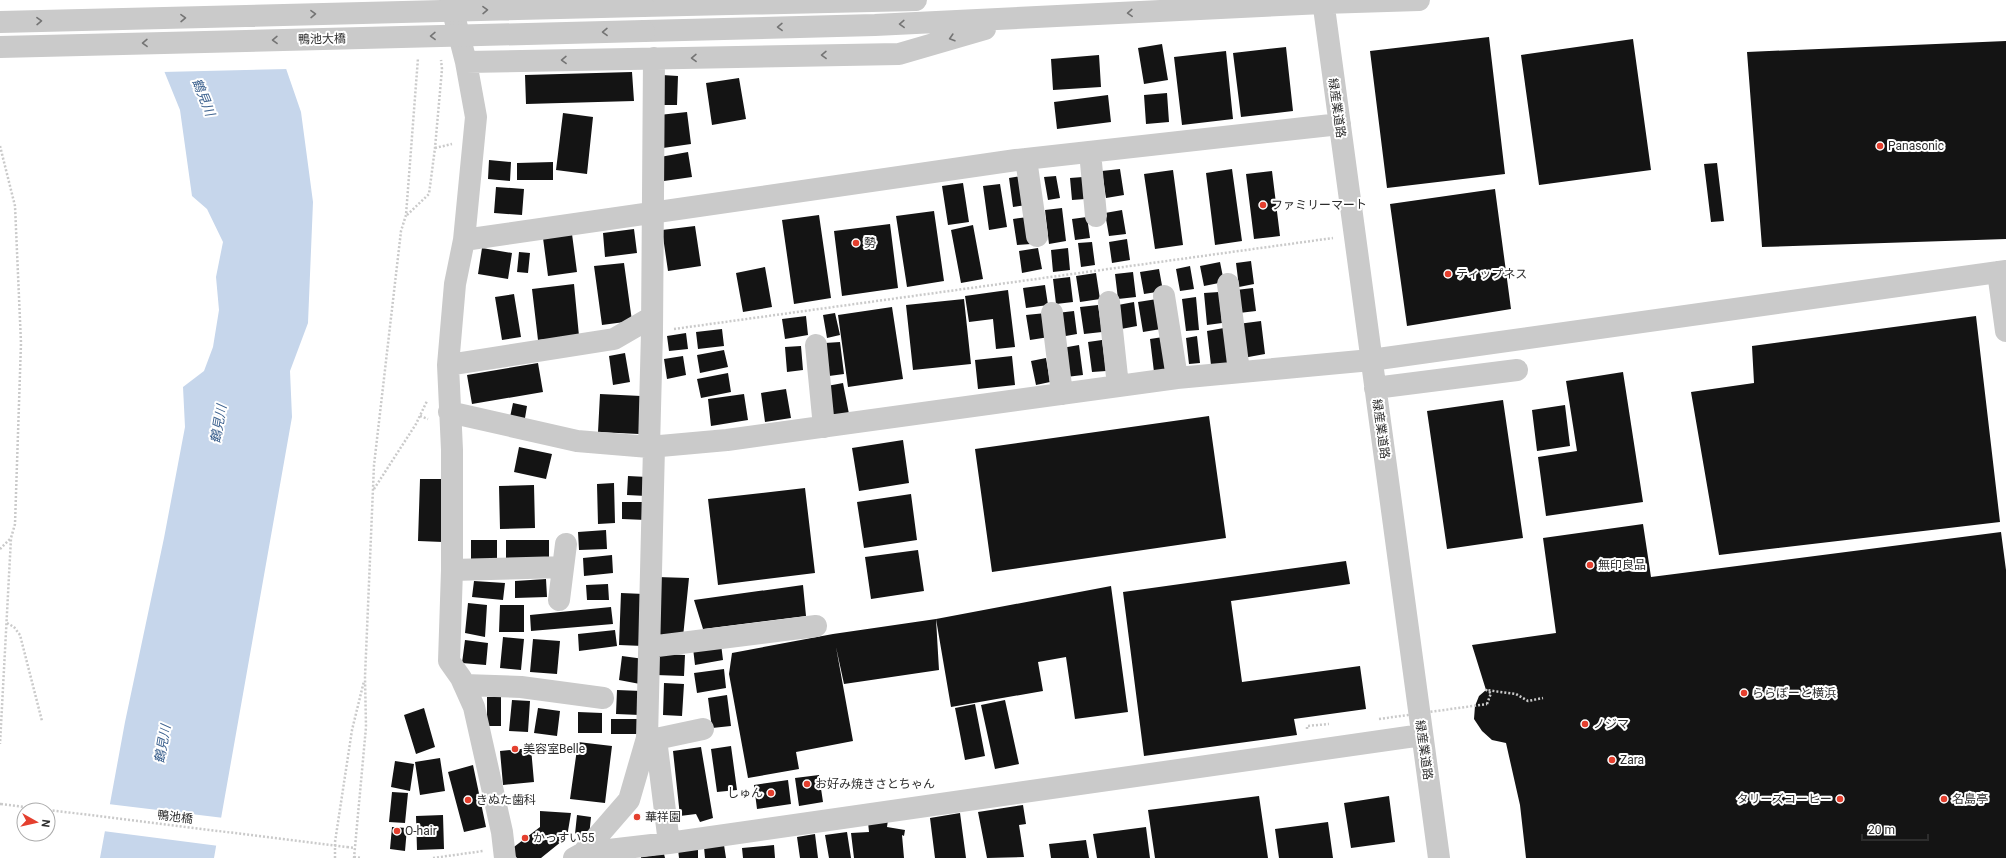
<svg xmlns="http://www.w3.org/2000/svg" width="2006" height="858" viewBox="0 0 2006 858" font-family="Roboto,'Noto Sans JP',sans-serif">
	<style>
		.water { fill: #c6d6eb }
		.pier { fill: #fff }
		.building { fill: #141414 }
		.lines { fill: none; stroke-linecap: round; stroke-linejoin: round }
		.path { stroke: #cacaca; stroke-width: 2.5; stroke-dasharray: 2 2; stroke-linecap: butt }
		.minor { stroke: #cacaca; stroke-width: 22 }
		.path-bridge { stroke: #cacaca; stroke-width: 2.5; stroke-dasharray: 2 2; stroke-linecap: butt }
		.minor-bridge { stroke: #cacaca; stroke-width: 22 }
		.oneway { stroke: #747474 }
		.poi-dot { fill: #e43f2e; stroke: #fff; stroke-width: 1.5 }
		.labels { text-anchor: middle; stroke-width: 4; stroke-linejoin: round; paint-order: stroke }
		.street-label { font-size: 12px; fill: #2d2d2d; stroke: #fff }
		.poi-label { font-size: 12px; fill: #2d2d2d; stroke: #fff; text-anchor: start }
		.water-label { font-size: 13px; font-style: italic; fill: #3c618e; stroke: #fff }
	</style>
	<rect width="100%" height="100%" fill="#fff"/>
	<!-- water -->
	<path class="water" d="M 281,54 L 301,112 L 313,202 L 308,323 L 290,371 L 292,417 L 214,858 L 100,858 L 125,722 L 164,538 L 185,427 L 183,387 L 204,371 L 213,347 L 219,310 L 216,277 L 223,242 L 207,209 L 192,196 L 180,110 L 158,56 Z"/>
	<!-- pier -->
	<path class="pier" d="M 125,0 L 253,0 L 283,53 L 288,69 L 162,72 L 156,57 Z
		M 108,804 L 224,818 L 219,846 L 103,831 Z"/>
	<!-- building -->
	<path class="building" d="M 1489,37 L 1505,174 L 1387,188 L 1370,51 Z
		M 1633,39 L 1651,170 L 1539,185 L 1521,55 Z
		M 2006,41 L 2006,239 L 1762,247 L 1747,52 Z
		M 1162,44 L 1168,80 L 1144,84 L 1138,48 Z
		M 1286,47 L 1293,111 L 1241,117 L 1233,53 Z
		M 1226,51 L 1233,119 L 1182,125 L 1174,57 Z
		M 1099,55 L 1101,87 L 1053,90 L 1051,59 Z
		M 632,72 L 634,101 L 526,104 L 525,75 Z
		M 662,75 L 678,76 L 677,105 L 661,105 Z
		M 739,78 L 746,119 L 712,125 L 706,83 Z
		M 1167,93 L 1169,122 L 1146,124 L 1144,95 Z
		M 1108,95 L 1111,122 L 1057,129 L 1054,102 Z
		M 687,112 L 691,144 L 663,148 L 659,115 Z
		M 563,113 L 593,117 L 587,174 L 556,170 Z
		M 688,152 L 692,177 L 664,181 L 660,157 Z
		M 489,160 L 511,162 L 510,181 L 488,179 Z
		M 553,162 L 553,180 L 517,180 L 517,163 Z
		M 1717,163 L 1724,221 L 1711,222 L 1704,164 Z
		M 1120,169 L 1124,195 L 1106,198 L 1102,171 Z
		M 1232,169 L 1242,241 L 1215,245 L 1206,173 Z
		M 1173,170 L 1183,245 L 1155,249 L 1144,174 Z
		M 1272,171 L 1280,236 L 1254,239 L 1246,174 Z
		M 1022,176 L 1027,205 L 1013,207 L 1009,178 Z
		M 1056,176 L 1060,198 L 1048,200 L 1044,177 Z
		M 1083,177 L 1085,199 L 1072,200 L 1070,178 Z
		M 963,183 L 969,222 L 948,225 L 942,186 Z
		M 1000,184 L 1007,227 L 989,230 L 983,186 Z
		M 496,187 L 524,189 L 522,215 L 494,213 Z
		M 1495,189 L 1511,309 L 1407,326 L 1390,204 Z
		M 1062,208 L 1066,241 L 1049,244 L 1045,210 Z
		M 1122,210 L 1126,234 L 1109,236 L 1105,213 Z
		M 934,211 L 944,281 L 907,287 L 896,216 Z
		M 819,215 L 831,298 L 794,304 L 782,220 Z
		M 1028,217 L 1031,244 L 1017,245 L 1013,219 Z
		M 1087,217 L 1090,238 L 1075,240 L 1072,219 Z
		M 890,224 L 898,288 L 842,296 L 834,231 Z
		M 973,225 L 983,279 L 961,283 L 951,230 Z
		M 695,226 L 701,266 L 668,271 L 662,230 Z
		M 634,229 L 637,253 L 605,257 L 603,233 Z
		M 572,234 L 577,272 L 548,276 L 543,238 Z
		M 1127,239 L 1130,260 L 1112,263 L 1109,242 Z
		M 1092,242 L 1095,265 L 1081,267 L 1078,243 Z
		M 482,248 L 512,253 L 508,279 L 478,274 Z
		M 1038,248 L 1042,269 L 1022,273 L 1019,251 Z
		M 1068,248 L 1070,270 L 1053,272 L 1051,250 Z
		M 519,252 L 530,253 L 528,273 L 517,272 Z
		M 1251,261 L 1254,284 L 1239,287 L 1236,263 Z
		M 1220,262 L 1224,282 L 1204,286 L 1200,266 Z
		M 624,263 L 632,321 L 602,325 L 594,266 Z
		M 1190,266 L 1194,289 L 1180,291 L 1176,269 Z
		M 765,267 L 772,307 L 743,312 L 736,273 Z
		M 1159,269 L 1163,291 L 1144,294 L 1140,272 Z
		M 1133,272 L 1136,297 L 1118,299 L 1115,274 Z
		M 1096,273 L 1100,299 L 1080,302 L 1076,276 Z
		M 1070,277 L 1073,302 L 1056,304 L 1053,279 Z
		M 574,284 L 579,336 L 538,340 L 532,289 Z
		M 1045,285 L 1048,305 L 1026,308 L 1023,288 Z
		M 1253,288 L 1256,311 L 1239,313 L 1236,290 Z
		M 1008,290 L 1015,347 L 996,349 L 993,319 L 969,322 L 965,296 Z
		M 1219,292 L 1222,323 L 1207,325 L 1204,293 Z
		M 514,294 L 521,337 L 502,340 L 495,297 Z
		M 1196,297 L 1199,330 L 1186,331 L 1182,299 Z
		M 964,299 L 971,364 L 913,370 L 906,305 Z
		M 1157,299 L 1161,329 L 1143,332 L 1138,302 Z
		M 1134,302 L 1137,326 L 1121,329 L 1118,305 Z
		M 1098,305 L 1102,332 L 1084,334 L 1080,307 Z
		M 892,307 L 903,379 L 848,387 L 838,315 Z
		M 1074,311 L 1077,334 L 1060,337 L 1057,313 Z
		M 835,313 L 840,335 L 827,338 L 823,315 Z
		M 1046,313 L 1049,337 L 1030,340 L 1026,315 Z
		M 806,316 L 808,335 L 785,339 L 782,319 Z
		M 1976,316 L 2000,522 L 1719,555 L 1691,392 L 1754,383 L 1752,346 Z
		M 1261,321 L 1265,354 L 1243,358 L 1238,324 Z
		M 1224,328 L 1229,363 L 1211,365 L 1207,331 Z
		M 722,329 L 724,346 L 698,349 L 696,332 Z
		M 686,333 L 688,349 L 669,351 L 667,336 Z
		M 1197,336 L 1200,363 L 1189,364 L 1186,338 Z
		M 1163,337 L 1167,370 L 1154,372 L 1150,339 Z
		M 1102,340 L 1106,371 L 1092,372 L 1088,342 Z
		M 840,342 L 844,374 L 829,376 L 825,343 Z
		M 1079,345 L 1083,375 L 1066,377 L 1062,348 Z
		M 801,346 L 803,370 L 787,372 L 785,347 Z
		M 724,350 L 728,367 L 700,373 L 697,355 Z
		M 625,353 L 630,382 L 613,385 L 609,356 Z
		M 683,356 L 686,375 L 667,379 L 664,359 Z
		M 1012,356 L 1015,385 L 978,389 L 975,360 Z
		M 1046,358 L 1050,382 L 1036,385 L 1031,361 Z
		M 538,363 L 543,392 L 472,404 L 467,375 Z
		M 1623,372 L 1643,502 L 1546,516 L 1538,457 L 1577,451 L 1566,381 Z
		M 728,373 L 731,392 L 701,398 L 697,379 Z
		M 843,383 L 849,414 L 833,417 L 827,386 Z
		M 786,389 L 791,418 L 765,422 L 761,393 Z
		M 600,394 L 641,396 L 639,434 L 598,432 Z
		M 744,394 L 748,420 L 711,426 L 708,399 Z
		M 1503,400 L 1523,538 L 1447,549 L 1427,411 Z
		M 513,403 L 527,406 L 524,424 L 509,422 Z
		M 1565,405 L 1570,446 L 1537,451 L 1532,410 Z
		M 1209,416 L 1226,538 L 992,572 L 975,449 Z
		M 903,440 L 909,483 L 859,491 L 852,448 Z
		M 519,447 L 552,454 L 546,479 L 514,472 Z
		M 628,476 L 647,477 L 646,496 L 627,495 Z
		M 420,479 L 446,479 L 443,542 L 418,541 Z
		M 614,483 L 615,523 L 598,524 L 597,484 Z
		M 534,485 L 535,528 L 500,529 L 499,486 Z
		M 805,488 L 815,573 L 718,585 L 708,499 Z
		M 911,494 L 917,540 L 864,548 L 857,502 Z
		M 622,502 L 646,502 L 646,520 L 622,519 Z
		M 1643,524 L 1651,577 L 2001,532 L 2006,570 L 2006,858 L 1526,858 L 1520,805 L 1506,743 L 1492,740 L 1482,731 L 1474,719 L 1475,706 L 1479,696 L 1486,690 L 1472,645 L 1556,633 L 1543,538 Z
		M 606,530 L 607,549 L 579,550 L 578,532 Z
		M 471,540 L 497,540 L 497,561 L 471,561 Z
		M 506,540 L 549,540 L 549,559 L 506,559 Z
		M 918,550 L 924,591 L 871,599 L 865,557 Z
		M 612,555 L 613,573 L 584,576 L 583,558 Z
		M 1346,561 L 1350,584 L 1231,601 L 1242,682 L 1360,666 L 1366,709 L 1294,719 L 1297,735 L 1144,756 L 1123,592 Z
		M 657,577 L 689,578 L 683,637 L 654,637 Z
		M 546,579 L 547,597 L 515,598 L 515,581 Z
		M 474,581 L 505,583 L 503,600 L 472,597 Z
		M 608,584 L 609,600 L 587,600 L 586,585 Z
		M 803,585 L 806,616 L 703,629 L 694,600 Z
		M 1111,586 L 1128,712 L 1075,719 L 1066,657 L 1038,662 L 1043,691 L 951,707 L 936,619 L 939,670 L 844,684 L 836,647 L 853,741 L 796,752 L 799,769 L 748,778 L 729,674 L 732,653 L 833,634 L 936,619 Z
		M 621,593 L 644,594 L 643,646 L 619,645 Z
		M 468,603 L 487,605 L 485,637 L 465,633 Z
		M 500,605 L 524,605 L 524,632 L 499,632 Z
		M 611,607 L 613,624 L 531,631 L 530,615 Z
		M 615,630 L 617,646 L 579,651 L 578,634 Z
		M 503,637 L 524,639 L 521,670 L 500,668 Z
		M 533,639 L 560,641 L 557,674 L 530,672 Z
		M 465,640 L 488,643 L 486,665 L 462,663 Z
		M 721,644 L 723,660 L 695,665 L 693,648 Z
		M 657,654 L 685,655 L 684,676 L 656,675 Z
		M 622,656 L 644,659 L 640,684 L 619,680 Z
		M 724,669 L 726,688 L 697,693 L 694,673 Z
		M 664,683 L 684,684 L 682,716 L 663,715 Z
		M 617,690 L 641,691 L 640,715 L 616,714 Z
		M 727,695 L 731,726 L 712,728 L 708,698 Z
		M 487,697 L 501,697 L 501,726 L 487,726 Z
		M 512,700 L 530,701 L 528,732 L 509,731 Z
		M 1005,700 L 1019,764 L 995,769 L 981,705 Z
		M 975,704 L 985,756 L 965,760 L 955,708 Z
		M 424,708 L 435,747 L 416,754 L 404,715 Z
		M 538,708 L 560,711 L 557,736 L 534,733 Z
		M 578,712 L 602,713 L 602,733 L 578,733 Z
		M 611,719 L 641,719 L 641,734 L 611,734 Z
		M 578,742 L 612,746 L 605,803 L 570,799 Z
		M 731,746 L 737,790 L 717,792 L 711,749 Z
		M 701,747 L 713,818 L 700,822 L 696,814 L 680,816 L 673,751 Z
		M 531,748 L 534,782 L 503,785 L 500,751 Z
		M 440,758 L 445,791 L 420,795 L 415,762 Z
		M 395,761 L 414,764 L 410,791 L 391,787 Z
		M 473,765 L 486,827 L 464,832 L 448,772 Z
		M 819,775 L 823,802 L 799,806 L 795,778 Z
		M 788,780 L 791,804 L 757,809 L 754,785 Z
		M 392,792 L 408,793 L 405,823 L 389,822 Z
		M 1259,796 L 1268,858 L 1155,858 L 1148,810 Z
		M 1389,796 L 1395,842 L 1351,848 L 1344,803 Z
		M 1023,805 L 1026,824 L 1019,825 L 1024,857 L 987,858 L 978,812 Z
		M 540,811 L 571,813 L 567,837 L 541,858 L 517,858 L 510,850 L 540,827 Z
		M 960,813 L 966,858 L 935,858 L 930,818 Z
		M 443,815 L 444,849 L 417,850 L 416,816 Z
		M 577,815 L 591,817 L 589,836 L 575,834 Z
		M 888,820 L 887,827 L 905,830 L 904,836 L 902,835 L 904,858 L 854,858 L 851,833 L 869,832 L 868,822 Z
		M 1328,822 L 1333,858 L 1279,858 L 1275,829 Z
		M 392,827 L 407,828 L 405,851 L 390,849 Z
		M 1146,827 L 1150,858 L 1097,858 L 1093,834 Z
		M 847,832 L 851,858 L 829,858 L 825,835 Z
		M 815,834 L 818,858 L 800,858 L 797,837 Z
		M 1086,840 L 1089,858 L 1051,858 L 1049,844 Z
		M 724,845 L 726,858 L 705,858 L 704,847 Z
		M 774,845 L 775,858 L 743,858 L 742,848 Z
		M 698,848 L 698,858 L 679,858 L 678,849 Z
		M 664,854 L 665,858 L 641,858 L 641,857 Z"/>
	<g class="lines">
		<!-- path -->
		<path class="path" d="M 0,146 L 15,206 L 21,343 L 15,524 L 11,538 L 0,744
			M 435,148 L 452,144
			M 407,215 L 429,194 L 435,148 L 442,69 L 441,60
			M 674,329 L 1333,238
			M 420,416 L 428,419
			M 374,489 L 416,424 L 427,401
			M 0,549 L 11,538
			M 7,623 L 14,627 L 20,635 L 42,721
			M 1487,704 L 1491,693 L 1486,690 L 1516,694 L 1528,701 L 1543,698
			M 1307,729 L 1307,726 L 1329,724
			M 0,804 L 1,804
			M 347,847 L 355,848
			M 354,857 L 361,858
			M 335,858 L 335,842 L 352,730 L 364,681
			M 354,858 L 366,727 L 365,677 L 374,465 L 401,231 L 406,215 L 418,58
			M 433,858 L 483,851"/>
		<!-- minor -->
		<path class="minor" d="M 450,0 L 466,62 L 476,117 L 464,240 L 455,284 L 448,365 L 452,450 L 452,570 L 449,661 L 461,678 L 474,707 L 502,832 L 505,858
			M 1323,0 L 1439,858
			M 643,6 L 916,0
			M 644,31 L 875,25 L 1323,3 L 1419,0
			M 466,62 L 899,54 L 985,29
			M 1090,152 L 1096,216
			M 1026,159 L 1037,236
			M 464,240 L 1016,160 L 1340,124
			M 1998,272 L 2006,331
			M 1228,284 L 1239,372
			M 1164,296 L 1177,378
			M 1109,302 L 1118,386
			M 1052,313 L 1062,394
			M 816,345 L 824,427
			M 448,365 L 614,339 L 652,317
			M 1375,388 L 1517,370
			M 449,412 L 577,441 L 649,447 L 727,440 L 1177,378 L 1371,360 L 2006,271
			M 649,447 L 652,332 L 654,58
			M 654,447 L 647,738 L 656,739
			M 452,570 L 563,567
			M 559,600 L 566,544
			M 649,647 L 816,626
			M 464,685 L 521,687 L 603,698
			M 669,843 L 656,739 L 703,729
			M 583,853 L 629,800 L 647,738
			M 574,858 L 583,853 L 669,843 L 1422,735"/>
		<!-- path-bridge -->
		<path class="path-bridge" d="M 1379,719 L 1487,704
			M 1,804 L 347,847"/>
		<!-- minor-bridge -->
		<path class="minor-bridge" d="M 0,22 L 643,6
			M 0,47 L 644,31"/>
	</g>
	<!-- one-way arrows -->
	<defs><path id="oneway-chevron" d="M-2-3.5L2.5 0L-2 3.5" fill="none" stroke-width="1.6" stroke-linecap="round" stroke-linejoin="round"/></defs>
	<g class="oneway">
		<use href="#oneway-chevron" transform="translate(485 10) rotate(-1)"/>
		<use href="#oneway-chevron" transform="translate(1130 13) rotate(177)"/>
		<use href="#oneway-chevron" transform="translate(313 14) rotate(-1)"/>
		<use href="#oneway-chevron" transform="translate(183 18) rotate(-1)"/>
		<use href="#oneway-chevron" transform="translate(39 21) rotate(-1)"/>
		<use href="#oneway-chevron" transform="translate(902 24) rotate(178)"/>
		<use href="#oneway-chevron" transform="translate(780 27) rotate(179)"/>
		<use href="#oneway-chevron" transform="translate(605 32) rotate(179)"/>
		<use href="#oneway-chevron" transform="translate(433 36) rotate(179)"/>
		<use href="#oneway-chevron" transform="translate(952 38) rotate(163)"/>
		<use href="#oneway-chevron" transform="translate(275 40) rotate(179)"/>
		<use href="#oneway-chevron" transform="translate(145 43) rotate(179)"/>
		<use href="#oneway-chevron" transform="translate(824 55) rotate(179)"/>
		<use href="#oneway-chevron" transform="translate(694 58) rotate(179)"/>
		<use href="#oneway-chevron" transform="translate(564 60) rotate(179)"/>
	</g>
	<!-- markers -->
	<g class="poi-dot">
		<circle cx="1880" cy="146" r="4"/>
		<circle cx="1263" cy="205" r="4"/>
		<circle cx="856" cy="243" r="4"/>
		<circle cx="1448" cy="274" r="4"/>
		<circle cx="1590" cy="565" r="4"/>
		<circle cx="1744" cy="693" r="4"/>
		<circle cx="1585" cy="724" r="4"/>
		<circle cx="515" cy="749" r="4"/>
		<circle cx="1612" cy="760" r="4"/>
		<circle cx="807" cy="784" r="4"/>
		<circle cx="771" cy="793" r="4"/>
		<circle cx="1840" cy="799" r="4"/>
		<circle cx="1944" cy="799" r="4"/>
		<circle cx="468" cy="800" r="4"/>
		<circle cx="637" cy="817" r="4"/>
		<circle cx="397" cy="831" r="4"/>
		<circle cx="525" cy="838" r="4"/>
	</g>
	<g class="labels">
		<!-- street labels -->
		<g class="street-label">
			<text transform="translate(322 39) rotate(-1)" y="4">鴨池大橋</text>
			<text transform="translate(1337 108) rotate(82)" y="4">緑産業道路</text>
			<text transform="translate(1381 429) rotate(82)" y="4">緑産業道路</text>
			<text transform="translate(1424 750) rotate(82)" y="4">緑産業道路</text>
			<text transform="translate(175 817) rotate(7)" y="4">鴨池橋</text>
		</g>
		<!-- poi labels -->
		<g class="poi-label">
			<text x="1888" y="150">Panasonic</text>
			<text x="1271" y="209">ファミリーマート</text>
			<text x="864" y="247">勢</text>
			<text x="1456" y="278">ティップネス</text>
			<text x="1598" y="569">無印良品</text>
			<text x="1752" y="697">ららぽーと横浜</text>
			<text x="1593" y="728">ノジマ</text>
			<text x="523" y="753">美容室Belle</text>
			<text x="1620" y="764">Zara</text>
			<text x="815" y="788">お好み焼きさとちゃん</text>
			<text x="763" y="797" text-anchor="end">しゅん</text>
			<text x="1832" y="803" text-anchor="end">タリーズコーヒー</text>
			<text x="1952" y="803">名島亭</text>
			<text x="476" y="804">きぬた歯科</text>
			<text x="645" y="821">華祥園</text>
			<text x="405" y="835">O-hair</text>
			<text x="533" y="842">かっすい55</text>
		</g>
		<!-- water labels -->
		<g class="water-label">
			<text transform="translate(204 97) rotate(68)" y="5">鶴見川</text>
			<text transform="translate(218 424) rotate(-80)" y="5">鶴見川</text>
			<text transform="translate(162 744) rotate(-80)" y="5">鶴見川</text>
		</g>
	</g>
	<!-- north arrow -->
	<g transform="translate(36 822) rotate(98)"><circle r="19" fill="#ffffff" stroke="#ababab"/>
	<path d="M0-3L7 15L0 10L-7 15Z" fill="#e43f2e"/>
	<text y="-6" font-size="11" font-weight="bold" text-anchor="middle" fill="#2d2d2d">N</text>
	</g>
	<!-- scale -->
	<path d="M1862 834v6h66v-6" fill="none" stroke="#2d2d2d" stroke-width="2"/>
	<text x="1868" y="834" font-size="12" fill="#2d2d2d" stroke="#ffffff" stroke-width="3" paint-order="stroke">20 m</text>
</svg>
